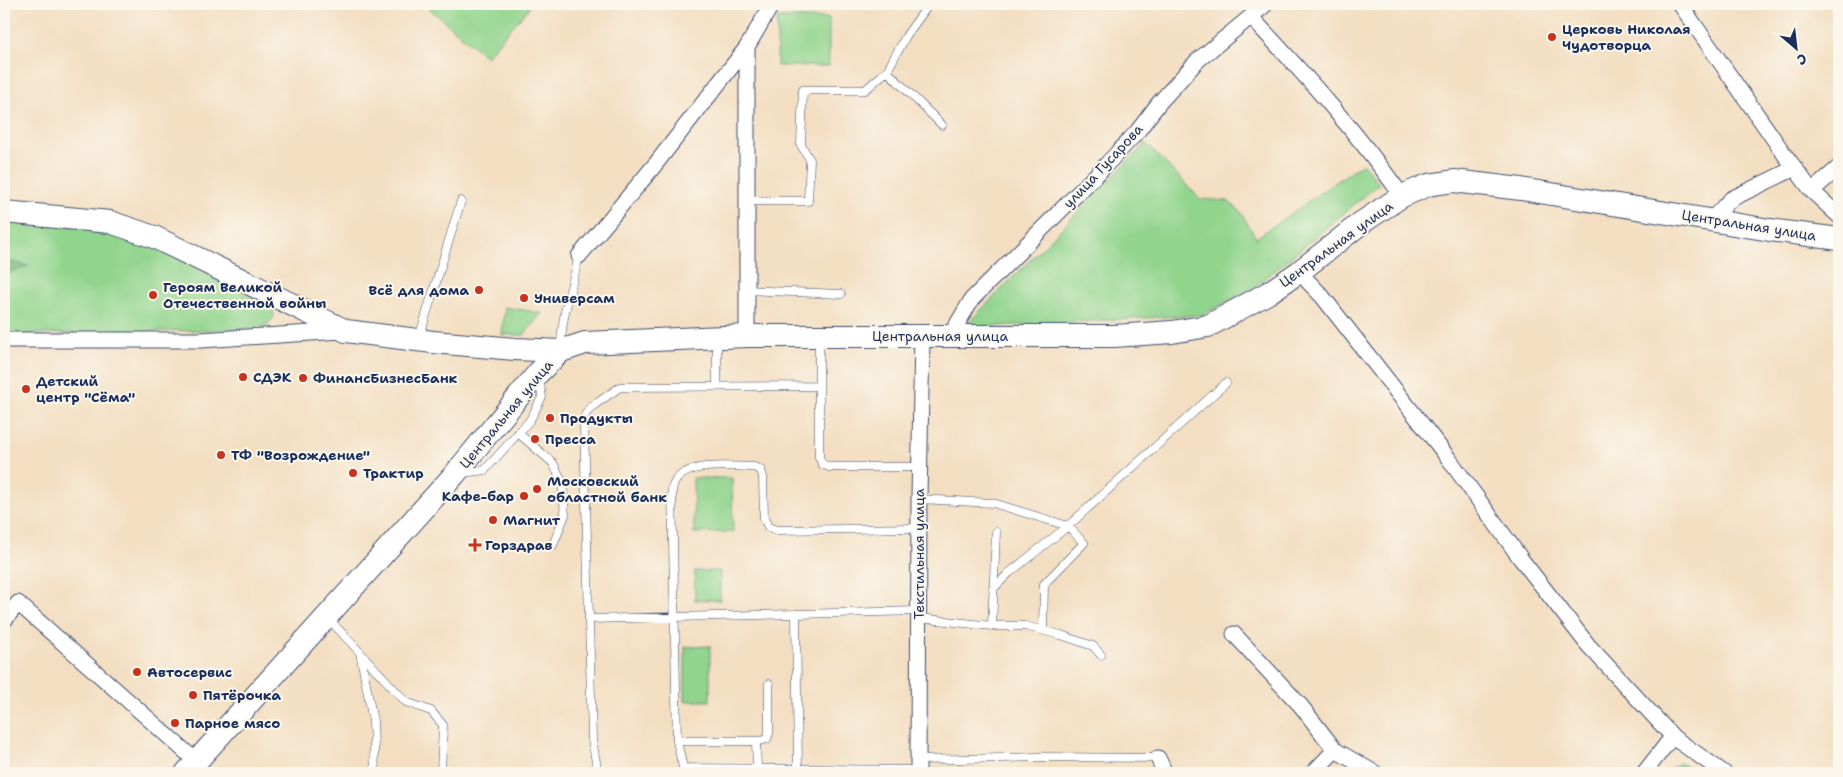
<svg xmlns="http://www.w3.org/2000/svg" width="1843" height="777" viewBox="0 0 1843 777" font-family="'Shantell Sans',sans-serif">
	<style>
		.green { fill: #91d48d; stroke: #568276 }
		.forest { fill: #74b678; stroke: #48726b }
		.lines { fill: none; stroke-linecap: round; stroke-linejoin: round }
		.lane-casing { stroke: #3b496d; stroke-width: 9 }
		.street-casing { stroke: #3b496d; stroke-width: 17 }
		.secondary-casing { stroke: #3b496d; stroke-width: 24 }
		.lane { stroke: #fff; stroke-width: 8 }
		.street { stroke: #fff; stroke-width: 15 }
		.secondary { stroke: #fff; stroke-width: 22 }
		.poi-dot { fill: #c8321e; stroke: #fbf7ec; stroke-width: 2 }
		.labels { text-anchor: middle; stroke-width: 4; stroke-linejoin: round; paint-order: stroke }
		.poi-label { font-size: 14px; font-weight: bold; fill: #1b2f5e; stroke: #fbf7ec; text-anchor: start }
		.street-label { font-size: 14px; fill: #1b2f5e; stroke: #fbf7ec }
	</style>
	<rect width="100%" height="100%" fill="#fbf7ec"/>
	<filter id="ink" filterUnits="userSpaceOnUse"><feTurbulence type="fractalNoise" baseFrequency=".02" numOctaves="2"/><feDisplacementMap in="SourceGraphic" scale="10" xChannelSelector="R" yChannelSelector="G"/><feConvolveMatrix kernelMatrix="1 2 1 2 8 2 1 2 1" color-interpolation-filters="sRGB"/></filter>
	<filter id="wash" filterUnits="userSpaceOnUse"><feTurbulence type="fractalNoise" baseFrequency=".0096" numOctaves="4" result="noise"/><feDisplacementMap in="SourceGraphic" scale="20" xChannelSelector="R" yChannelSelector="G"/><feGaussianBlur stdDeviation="1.12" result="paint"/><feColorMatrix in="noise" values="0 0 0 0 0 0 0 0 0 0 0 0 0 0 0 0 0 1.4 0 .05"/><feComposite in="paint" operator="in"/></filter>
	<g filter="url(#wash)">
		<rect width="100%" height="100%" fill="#f3dec1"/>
		<!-- green -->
		<path class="green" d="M 424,4 L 532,4 L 486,57 Z
			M 777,18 L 829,18 L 829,66 L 777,66 Z
			M 1146,143 L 1200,199 L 1228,201 L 1240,211 L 1256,238 L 1363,163 L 1379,184 L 1254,288 L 1202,315 L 963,328 Z
			M 4,221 L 104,229 L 152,242 L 259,302 L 273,308 L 274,317 L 268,324 L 253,329 L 4,335 Z
			M 505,307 L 542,313 L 524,335 L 502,335 Z
			M 693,478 L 732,478 L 733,532 L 694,533 Z
			M 695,571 L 720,571 L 720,600 L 695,600 Z
			M 710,646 L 710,701 L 685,701 L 685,647 Z"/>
		<!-- forest -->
		<path class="forest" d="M 4,260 L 29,266 L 4,274 Z
			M 1680,763 L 1700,773 L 1663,773 Z"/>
	</g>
	<g filter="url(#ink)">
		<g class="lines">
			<defs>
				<path id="lane" d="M 887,71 L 906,36 L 929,4
					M 747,201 L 808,201 L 810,160 L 801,145 L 803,90 L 865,90 L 887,71 L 942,125
					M 746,290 L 841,294
					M 419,338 L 461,201
					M 819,338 L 819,457 L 822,464 L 829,467 L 919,467
					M 561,347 C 561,317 572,286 579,256
					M 717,386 L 717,339
					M 518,433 L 553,463 L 562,481 L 565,515 L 553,545
					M 462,473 L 485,470 L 530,420 L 542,397 L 539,378
					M 919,499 L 993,503 L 1068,526 L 1084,543 L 1044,584 L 1043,630
					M 993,589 L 1009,573 L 1068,526 L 1226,383
					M 796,614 L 589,619 L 584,423 L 585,415 L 590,408 L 620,387 L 819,386
					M 328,618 L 406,702 L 431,711 L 443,725 L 441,773
					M 919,618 L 992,626 L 996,532
					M 589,619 L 592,740 L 598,773
					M 992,626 L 1025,626 L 1061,635 L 1093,646 L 1101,655
					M 360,652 L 373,721 L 375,773
					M 677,741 L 760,741 L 767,739 L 769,733 L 769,684
					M 756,741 L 757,769
					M 918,760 L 1040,757 L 1158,758
					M 683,768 L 677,741 L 672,489 C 679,459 730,467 754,467 L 761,470 L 763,477 L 764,518 L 768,527 L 777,530 L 919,528
					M 798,769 L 796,614 L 919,611
					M 683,771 L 683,768 L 918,770"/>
				<path id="street" d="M 1680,4 L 1782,151 L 1812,191 L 1839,216
					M 1251,17 C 1304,74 1357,132 1402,196
					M 1812,191 L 1839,167
					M 1711,220 L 1731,199 L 1795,168
					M 579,256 L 654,166 L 747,47 L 772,4
					M 1299,272 L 1322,296 L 1449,459 L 1521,559 L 1588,645 L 1674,738 L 1724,773
					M 747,336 L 747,47
					M 950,336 L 972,299 L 1103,168 L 1137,132 L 1159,103 L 1197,61 L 1266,4
					M 4,340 L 201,340 L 342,331
					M 4,621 L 18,603 L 196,761
					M 1234,634 L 1301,706 L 1335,750
					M 1158,758 L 1165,773
					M 918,773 L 919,499 L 922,336
					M 1313,773 L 1335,750 L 1375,773
					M 1644,773 L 1672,737"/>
				<path id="secondary" d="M 4,212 L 110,222 L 154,237 L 346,331 L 433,342 L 515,349 L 561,351
					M 186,773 L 455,474 L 538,373 L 561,351 L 585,343 L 747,336 L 1114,336 L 1172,332 L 1208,326 L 1268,293 L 1299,272 L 1361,223 L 1402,196 L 1428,185 L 1454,181 L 1521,189 L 1770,230 L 1839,239"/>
			</defs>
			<!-- lane casing -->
			<use href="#lane" class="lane-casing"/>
			<!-- street casing -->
			<use href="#street" class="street-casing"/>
			<!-- secondary casing -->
			<use href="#secondary" class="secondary-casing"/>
			<!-- lane -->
			<use href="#lane" class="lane"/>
			<!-- street -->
			<use href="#street" class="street"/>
			<!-- secondary -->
			<use href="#secondary" class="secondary"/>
		</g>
	</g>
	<!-- markers -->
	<g class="poi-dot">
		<circle cx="1552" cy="37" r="5"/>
		<circle cx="479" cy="290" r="5"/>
		<circle cx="153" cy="295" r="5"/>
		<circle cx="524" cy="298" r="5"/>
		<circle cx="243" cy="377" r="5"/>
		<circle cx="303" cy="378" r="5"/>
		<circle cx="26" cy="389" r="5"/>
		<circle cx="550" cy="418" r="5"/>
		<circle cx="535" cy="439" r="5"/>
		<circle cx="221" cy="455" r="5"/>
		<circle cx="353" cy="473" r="5"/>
		<circle cx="537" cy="489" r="5"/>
		<circle cx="524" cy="496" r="5"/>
		<circle cx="493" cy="520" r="5"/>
		<path d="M472.5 537.5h5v5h5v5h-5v5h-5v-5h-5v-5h5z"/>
		<circle cx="137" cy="672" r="5"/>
		<circle cx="193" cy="695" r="5"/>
		<circle cx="175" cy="723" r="5"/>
	</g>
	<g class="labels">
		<!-- poi labels -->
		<g class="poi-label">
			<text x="1562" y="34">Церковь Николая<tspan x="1562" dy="16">Чудотворца</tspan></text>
			<text x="163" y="292">Героям Великой<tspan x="163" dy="16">Отечественной войны</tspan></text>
			<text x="469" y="295" text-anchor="end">Всё для дома</text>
			<text x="534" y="303">Универсам</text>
			<text x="253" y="382">СДЭК</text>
			<text x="313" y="383">ФинансБизнесБанк</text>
			<text x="36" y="386">Детский<tspan x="36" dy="16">центр "Сёма"</tspan></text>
			<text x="560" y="423">Продукты</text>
			<text x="545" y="444">Пресса</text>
			<text x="231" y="460">ТФ "Возрождение"</text>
			<text x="363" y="478">Трактир</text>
			<text x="547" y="486">Московский<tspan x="547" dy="16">областной банк</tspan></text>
			<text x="514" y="501" text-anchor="end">Кафе-бар</text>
			<text x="503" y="525">Магнит</text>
			<text x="485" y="550">Горздрав</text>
			<text x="147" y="677">Автосервис</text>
			<text x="203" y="700">Пятёрочка</text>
			<text x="185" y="728">Парное мясо</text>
		</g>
		<!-- street labels -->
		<g class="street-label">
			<text transform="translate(1103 166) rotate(-47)" y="5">улица Гусарова</text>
			<text transform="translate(1749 225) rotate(9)" y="5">Центральная улица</text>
			<text transform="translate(1336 244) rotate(-36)" y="5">Центральная улица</text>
			<text x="940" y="341">Центральная улица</text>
			<text transform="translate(506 414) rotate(-50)" y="5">Центральная улица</text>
			<text transform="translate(919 554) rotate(-90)" y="5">Текстильная улица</text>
		</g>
	</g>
	<!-- margin -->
	<rect width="1843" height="777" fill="none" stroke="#fbf7ec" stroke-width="20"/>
	<!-- north arrow -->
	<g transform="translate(1796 48) rotate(152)" stroke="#fbf7ec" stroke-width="4" paint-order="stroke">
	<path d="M0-4L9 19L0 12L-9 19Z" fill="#1b2f5e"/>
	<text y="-8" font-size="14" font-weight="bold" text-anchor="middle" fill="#1b2f5e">С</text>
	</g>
</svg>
